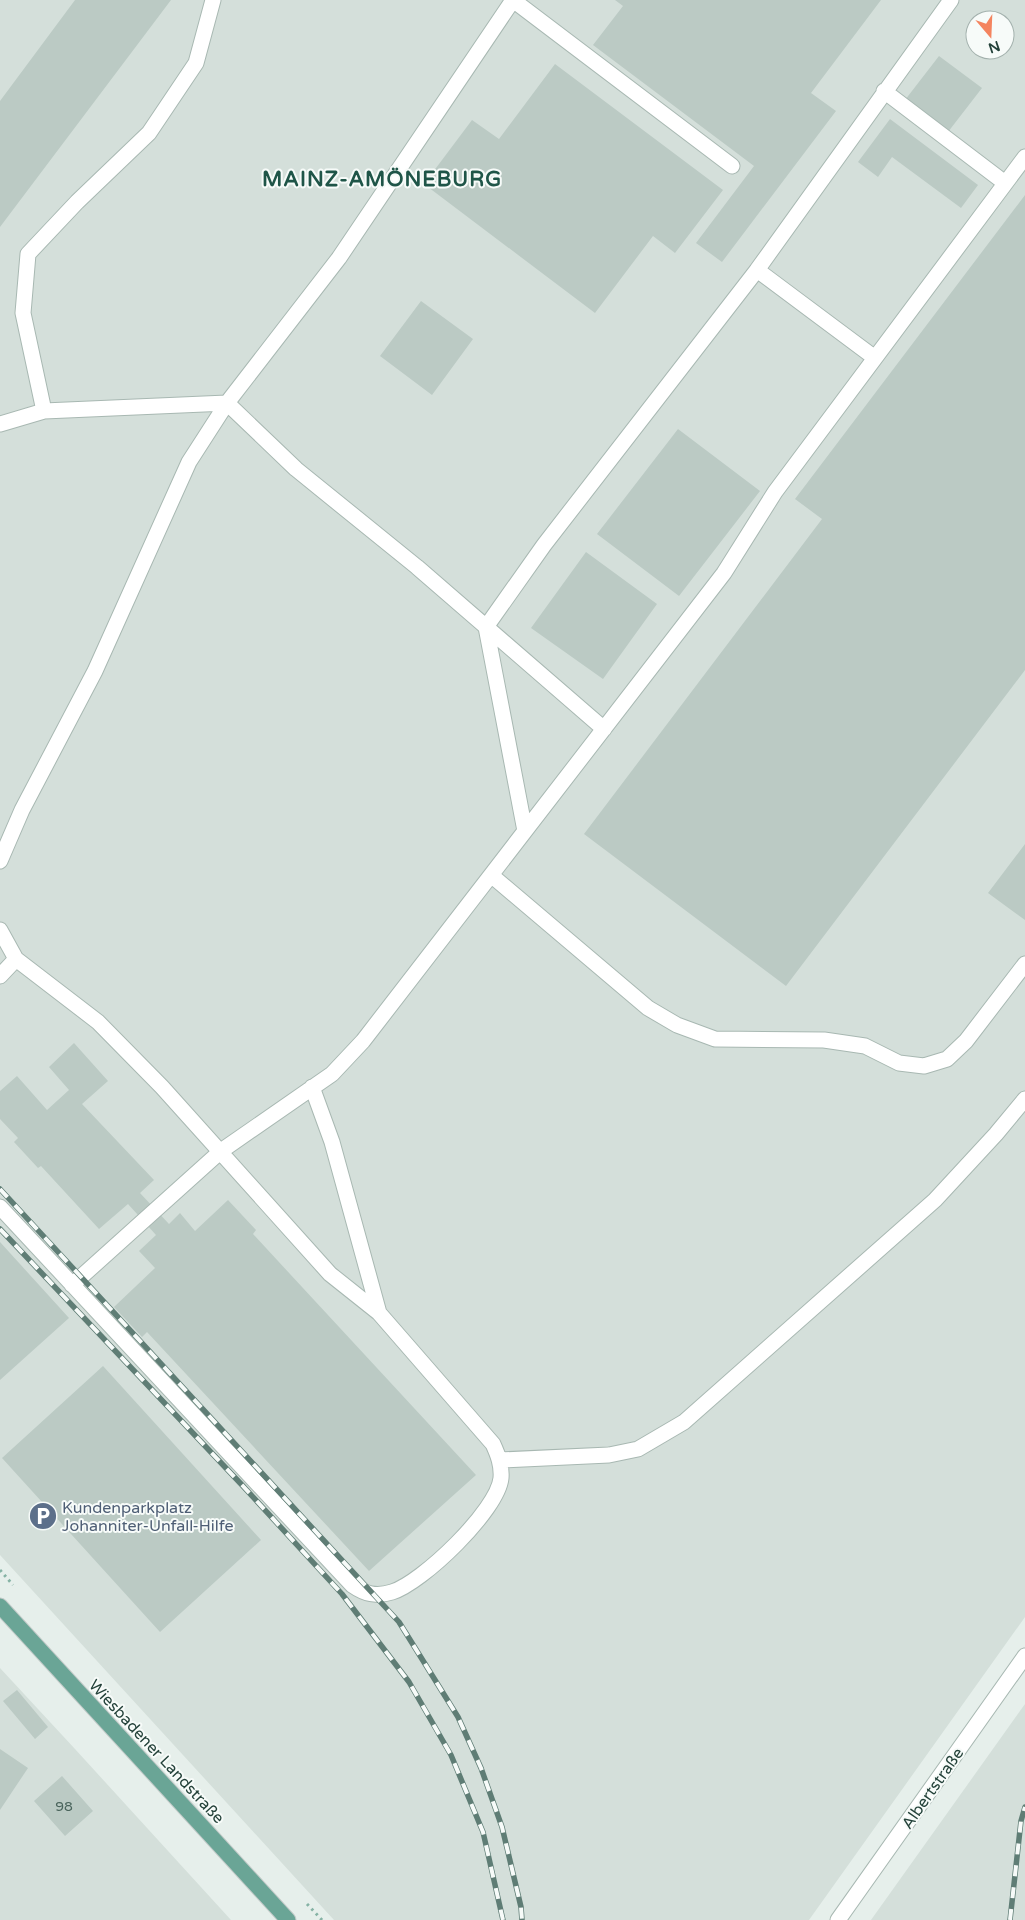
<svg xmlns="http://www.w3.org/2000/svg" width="1025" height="1920" viewBox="0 0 1025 1920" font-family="'Varela Round',sans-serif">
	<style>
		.built { fill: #d4dfda; fill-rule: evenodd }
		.building { fill: #bbcac4 }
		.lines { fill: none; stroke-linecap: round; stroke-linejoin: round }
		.minor-casing { stroke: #a8b8b2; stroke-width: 17 }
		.major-casing { stroke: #c2cac8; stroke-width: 17 }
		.path { stroke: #86b3a5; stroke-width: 3; stroke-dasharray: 2.5 4; stroke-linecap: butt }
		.minor { stroke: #fff; stroke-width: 15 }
		.major { stroke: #6aa596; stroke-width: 15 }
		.rail-casing { stroke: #5f7d75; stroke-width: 5.5 }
		.rail { stroke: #f7fbf9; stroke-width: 4; stroke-dasharray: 11; stroke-linecap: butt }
		.labels { text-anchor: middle; stroke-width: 4; stroke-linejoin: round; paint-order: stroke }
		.number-label { font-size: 14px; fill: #4a645c }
		.service-label { font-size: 16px; fill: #4e5e75; stroke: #f7fbf9; text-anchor: start }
		.street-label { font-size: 16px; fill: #24423a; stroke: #f7fbf9 }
		.district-label { font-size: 21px; font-weight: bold; letter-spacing: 1px; fill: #1f5548; stroke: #f7fbf9 }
	</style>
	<rect width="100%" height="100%" fill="#e6efeb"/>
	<!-- built -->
	<path class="built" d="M 0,0 L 1025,0 L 1025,1617 L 809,1920 L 334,1920 L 0,1555 ZM 975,20 L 1005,20 L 1005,50 L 975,50 Z
		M 0,1668 L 75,1749 L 231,1920 L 0,1920 Z
		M 1025,1704 L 1025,1920 L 871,1920 Z"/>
	<!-- building -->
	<path class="building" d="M 75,0 L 171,0 L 0,227 L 0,101 Z
		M 615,0 L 881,0 L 811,93 L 836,111 L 722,262 L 696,243 L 754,166 L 593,45 L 623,6 Z
		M 939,56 L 982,88 L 948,132 L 905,100 Z
		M 555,64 L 723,190 L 675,253 L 653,236 L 595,313 L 424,184 L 472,120 L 499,139 Z
		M 890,119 L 978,185 L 961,208 L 892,157 L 878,177 L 858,162 Z
		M 1025,195 L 1025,670 L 786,986 L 584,834 L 822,519 L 795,499 Z
		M 421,301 L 473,339 L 432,395 L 380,356 Z
		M 678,429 L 760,491 L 679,596 L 597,534 Z
		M 586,552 L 657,604 L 603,679 L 531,628 Z
		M 1025,844 L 1025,920 L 988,893 Z
		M 74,1043 L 108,1081 L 82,1104 L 154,1180 L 140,1193 L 169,1224 L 180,1213 L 195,1231 L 228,1200 L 256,1230 L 253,1234 L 476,1475 L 369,1571 L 147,1332 L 142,1337 L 114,1307 L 155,1268 L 139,1251 L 156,1235 L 128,1204 L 99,1229 L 41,1166 L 38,1168 L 14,1142 L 18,1138 L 0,1119 L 0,1091 L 17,1076 L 47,1110 L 69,1090 L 49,1067 Z
		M 0,1242 L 69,1318 L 0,1380 Z
		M 103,1366 L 261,1540 L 160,1632 L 2,1458 Z
		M 17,1690 L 48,1727 L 35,1739 L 3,1701 Z
		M 0,1749 L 28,1768 L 0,1810 Z
		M 62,1776 L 93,1811 L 65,1836 L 34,1801 Z"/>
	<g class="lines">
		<defs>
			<path id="minor" d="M 513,0 L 339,258 L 227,403 L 296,469 L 417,567 L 604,729
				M 513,0 L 732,166
				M 884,91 L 1005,183
				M 757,270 L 875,358
				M 44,411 L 23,313 L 28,254 L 77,202 L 149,133 L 196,63 L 213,0
				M 0,424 L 44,411 L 227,403
				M 525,831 L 486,627 L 544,545 L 757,270 L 951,0
				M 0,861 L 22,810 L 95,671 L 189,462 L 227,403
				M 491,875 L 648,1008 L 677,1025 L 715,1039 L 824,1040 L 865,1046 L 899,1063 L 924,1066 L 947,1059 L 966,1041 L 1025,964
				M 0,930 L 16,959 L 98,1022 L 162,1087 L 330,1274 L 379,1313
				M 0,976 L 16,959
				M 0,1207 L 352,1585 C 365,1594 376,1597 392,1592 C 422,1583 498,1510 501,1478 C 502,1465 498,1455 493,1444 L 379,1313 L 332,1142 L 312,1087
				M 72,1285 L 221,1151 L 332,1074 L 363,1041 L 724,573 L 775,492 L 1025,157
				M 500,1460 L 609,1455 L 638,1449 L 684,1422 L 935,1200 L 996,1134 L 1025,1099
				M 838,1920 L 1025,1656"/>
			<path id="major" d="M 0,1606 L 288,1920"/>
		</defs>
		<!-- minor casing -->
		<use href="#minor" class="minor-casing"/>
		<!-- major casing -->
		<use href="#major" class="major-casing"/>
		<!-- path -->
		<path class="path" d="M 0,1570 L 13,1585
			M 307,1904 L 322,1920"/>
		<!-- minor -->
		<use href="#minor" class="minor"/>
		<!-- major -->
		<use href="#major" class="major"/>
		<defs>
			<path id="rail" d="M 0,1189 L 399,1622 L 458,1717 L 481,1768 L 502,1827 L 521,1907 L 522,1920
				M 0,1229 L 242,1485 L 342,1594 L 409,1682 L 451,1755 L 483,1832 L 503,1920
				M 1010,1920 L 1021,1821 L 1025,1807"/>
		</defs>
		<!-- rail casing -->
		<use href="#rail" class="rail-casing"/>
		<!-- rail -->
		<use href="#rail" class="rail"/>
	</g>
	<!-- icons -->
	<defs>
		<symbol id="parking-disc" viewBox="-11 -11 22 22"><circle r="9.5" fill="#5c6f8a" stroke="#f7fbf9"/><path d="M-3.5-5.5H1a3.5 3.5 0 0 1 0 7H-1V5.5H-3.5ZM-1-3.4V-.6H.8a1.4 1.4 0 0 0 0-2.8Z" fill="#fff"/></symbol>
	</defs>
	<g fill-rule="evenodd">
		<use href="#parking-disc" x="27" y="1500" width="32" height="32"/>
	</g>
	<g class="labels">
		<!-- number labels -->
		<g class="number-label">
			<text x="64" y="1811">98</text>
		</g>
		<!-- service labels -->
		<g class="service-label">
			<text x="62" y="1513">Kundenparkplatz<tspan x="62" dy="18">Johanniter-Unfall-Hilfe</tspan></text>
		</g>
		<!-- street labels -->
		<g class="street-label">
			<text transform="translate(157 1751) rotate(47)" y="6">Wiesbadener Landstraße</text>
			<text transform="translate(932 1788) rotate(-55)" y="6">Albertstraße</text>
		</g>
		<!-- district labels -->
		<g class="district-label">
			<text x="382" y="186">MAINZ-AMÖNEBURG</text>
		</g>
	</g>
	<!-- north arrow -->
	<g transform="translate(990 35) rotate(161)"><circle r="24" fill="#f7fbf9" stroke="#a3b1ad"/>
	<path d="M0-4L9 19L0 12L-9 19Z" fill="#f4845f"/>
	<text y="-8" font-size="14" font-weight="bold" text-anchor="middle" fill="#24423a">N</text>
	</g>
</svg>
